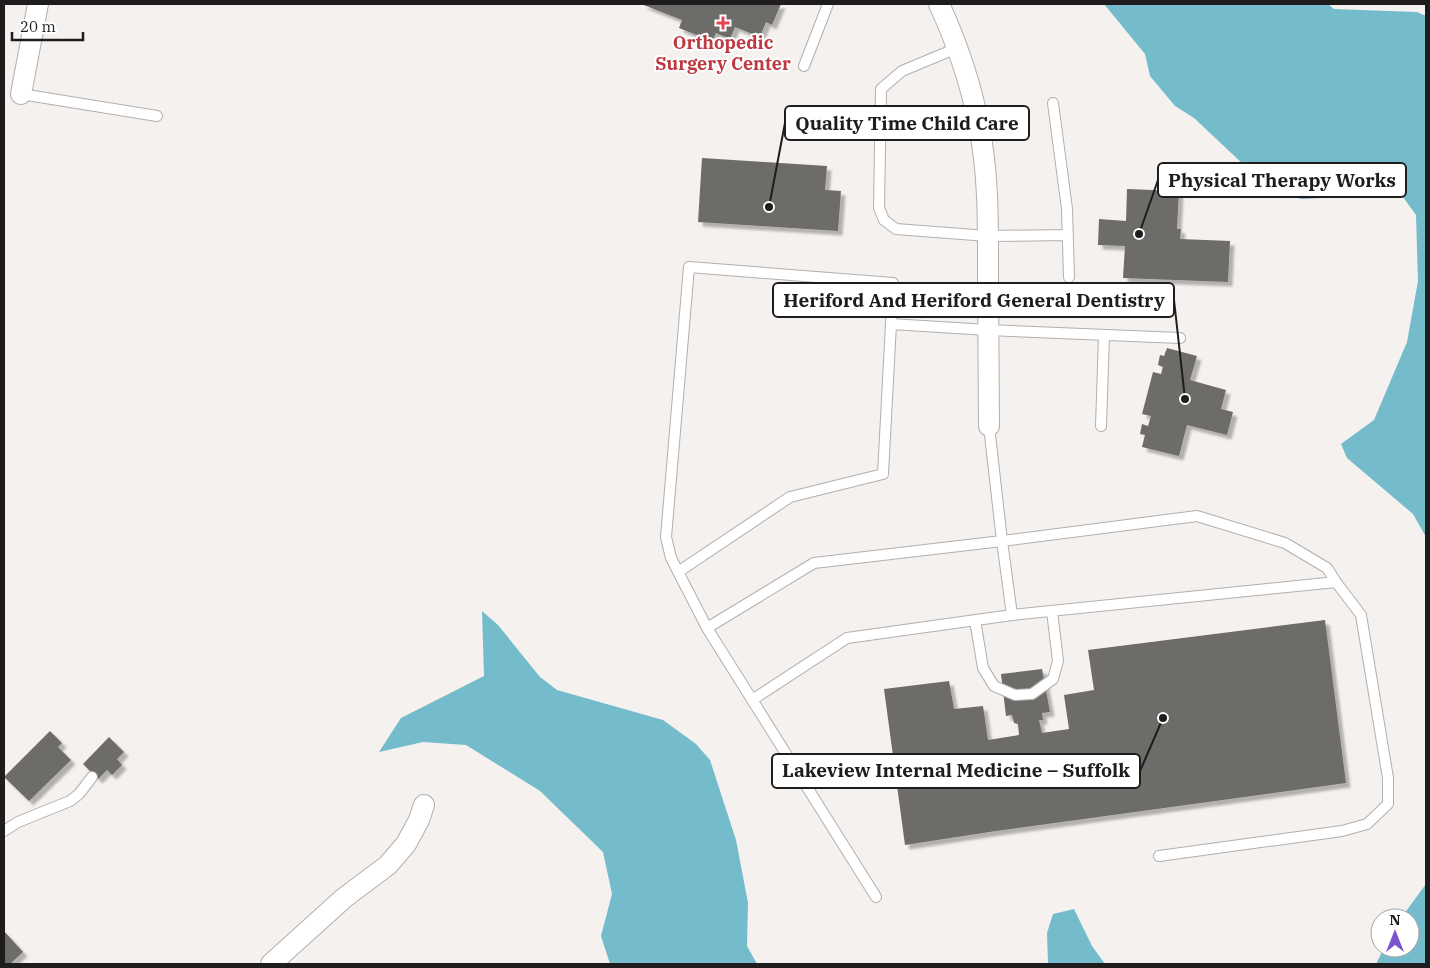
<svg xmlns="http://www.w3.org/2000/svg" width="1430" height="968" viewBox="0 0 1430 968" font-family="'IBM Plex Serif',serif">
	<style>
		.water { fill: #74bccb }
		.building { fill: #6d6c69; filter: url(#shadow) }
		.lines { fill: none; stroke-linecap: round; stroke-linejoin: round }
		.service-casing { stroke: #b2afae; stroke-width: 12 }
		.minor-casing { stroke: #b2afae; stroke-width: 22 }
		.service { stroke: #fff; stroke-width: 10 }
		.minor { stroke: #fff; stroke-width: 20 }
		.health-dot { fill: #e0444e; stroke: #fff; stroke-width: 2 }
		.labels { text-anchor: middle; stroke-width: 4; stroke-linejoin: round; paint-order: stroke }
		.health-label { font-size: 18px; font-weight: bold; fill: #be3a42; stroke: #fff }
		.leader { fill: none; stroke: #1e1c1c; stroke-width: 2 }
		.callout-dot { fill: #1e1c1c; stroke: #fff; stroke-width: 2 }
		.callout { fill: #fff; stroke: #1e1c1c; stroke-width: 2 }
		.callout-label { font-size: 19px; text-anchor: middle; font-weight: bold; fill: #1e1c1c }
	</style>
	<defs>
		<filter id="shadow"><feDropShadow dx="4.5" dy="4.5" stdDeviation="1" flood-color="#0004"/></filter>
	</defs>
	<rect width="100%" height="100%" fill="#f4f1ef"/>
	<!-- water -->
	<path class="water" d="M 1104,4 L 1328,4 L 1334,9 L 1417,12 L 1426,16 L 1426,537 L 1413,514 L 1347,458 L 1341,444 L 1374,420 L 1407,342 L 1418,281 L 1416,215 L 1403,197 L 1382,188 L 1362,184 L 1346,197 L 1301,199 L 1280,191 L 1260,180 L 1194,118 L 1175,106 L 1150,76 L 1145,54 Z
		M 482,611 L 498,625 L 540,677 L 557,690 L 663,720 L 696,744 L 710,760 L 736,840 L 748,903 L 747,946 L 757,964 L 610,964 L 601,936 L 612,894 L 603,852 L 540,791 L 466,745 L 423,742 L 379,752 L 401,718 L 484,676 Z
		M 1426,884 L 1426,964 L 1376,964 L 1384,948 L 1410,948 L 1410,918 L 1401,918 Z
		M 1074,909 L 1092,946 L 1105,964 L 1048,964 L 1047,933 L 1053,914 Z"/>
	<!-- building -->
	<path class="building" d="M 641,4 L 781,4 L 772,25 L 766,22 L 760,37 L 735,27 L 730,39 L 716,33 L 712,41 L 679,28 L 682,20 Z
		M 702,158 L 827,166 L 825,190 L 841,191 L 838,231 L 698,222 Z
		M 1127,189 L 1179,191 L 1177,229 L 1181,229 L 1180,239 L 1230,241 L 1228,282 L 1123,278 L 1125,246 L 1098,245 L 1099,219 L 1126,221 Z
		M 1167,348 L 1197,356 L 1190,380 L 1226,390 L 1221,409 L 1233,412 L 1227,435 L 1187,425 L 1179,456 L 1142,447 L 1145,435 L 1140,434 L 1142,424 L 1148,426 L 1151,416 L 1142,414 L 1153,372 L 1161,374 L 1163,367 L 1158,365 L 1160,355 L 1164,356 Z
		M 1325,620 L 1346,783 L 996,831 L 905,845 L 884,689 L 949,681 L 954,709 L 983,706 L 988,740 L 1019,735 L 1018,724 L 1014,723 L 1012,715 L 1006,716 L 1001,674 L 1042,669 L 1050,712 L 1042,713 L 1043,720 L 1039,720 L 1042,733 L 1069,729 L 1064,695 L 1094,690 L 1088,650 Z
		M 50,731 L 62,743 L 58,747 L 71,760 L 29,801 L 4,777 Z
		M 109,737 L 124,752 L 117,759 L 122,765 L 112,775 L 107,770 L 98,779 L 83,764 Z
		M 4,931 L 23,952 L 10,964 L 4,964 Z"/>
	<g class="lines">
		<defs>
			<path id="service" d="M 957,48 L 902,71 L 881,89 L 879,208 L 884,220 L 896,229 L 988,236 L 1068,235
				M 804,66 L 828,4
				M 21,94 L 157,116
				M 1053,103 L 1067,209 L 1069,277
				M 989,426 L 1002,541 L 1012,615
				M 1101,426 L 1104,336
				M 678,572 L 790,497 L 883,474 L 891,324
				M 975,620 L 983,668 L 994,686 L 1015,695 L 1032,694 L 1053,679 L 1058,661 L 1052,611
				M 707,628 L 814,563 L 1002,541 L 1197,516 L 1285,543 L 1327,568 L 1336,582 L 1361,615 L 1388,778 L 1388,804 L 1367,824 L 1342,831 L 1159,856
				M 752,700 L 847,638 L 1012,615 L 1336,582
				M 4,831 L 18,822 L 70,801 L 79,794 L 92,777
				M 876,897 L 707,628 L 671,558 L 666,537 L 689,267 L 893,283 L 891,324 L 988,330 L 1180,338"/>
			<path id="minor" d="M 939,4 C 957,43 971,84 979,126 C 989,176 988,227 988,278 C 988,327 989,377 989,426
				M 21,94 L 38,4
				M 271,964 L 344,898 L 388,865 L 406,844 L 419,820 L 424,805"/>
		</defs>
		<!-- service casing -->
		<use href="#service" class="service-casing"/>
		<!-- minor casing -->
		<use href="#minor" class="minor-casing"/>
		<!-- service -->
		<use href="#service" class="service"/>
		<!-- minor -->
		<use href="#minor" class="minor"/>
	</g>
	<!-- markers -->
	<path class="health-dot" d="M720.5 15.5h5v5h5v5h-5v5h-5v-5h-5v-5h5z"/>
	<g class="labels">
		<!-- health labels -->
		<g class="health-label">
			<text x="723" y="49">Orthopedic<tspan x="723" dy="21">Surgery Center</tspan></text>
		</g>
	</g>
	<!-- callouts -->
	<path class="leader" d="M769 207L785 123M1139 234L1158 180M1185 399L1174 300M1163 718L1140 771"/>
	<g class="callout-dot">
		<circle cx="769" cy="207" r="5"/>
		<circle cx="1139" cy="234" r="5"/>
		<circle cx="1185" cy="399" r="5"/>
		<circle cx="1163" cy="718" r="5"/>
	</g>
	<g class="callout">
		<rect x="785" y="106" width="244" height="34" rx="5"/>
		<rect x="1158" y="163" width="248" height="34" rx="5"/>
		<rect x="773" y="283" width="401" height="34" rx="5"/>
		<rect x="772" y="754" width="368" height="34" rx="5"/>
	</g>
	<g class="callout-label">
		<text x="907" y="130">Quality Time Child Care</text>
		<text x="1282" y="187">Physical Therapy Works</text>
		<text x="974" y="307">Heriford And Heriford General Dentistry</text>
		<text x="956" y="777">Lakeview Internal Medicine – Suffolk</text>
	</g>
	<!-- border -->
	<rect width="1430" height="968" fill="none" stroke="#1e1c1c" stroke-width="10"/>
	<!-- north arrow -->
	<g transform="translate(1395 933)"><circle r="24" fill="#ffffff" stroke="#a5a4a4"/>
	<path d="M0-4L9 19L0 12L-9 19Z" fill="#7b55ce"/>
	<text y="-8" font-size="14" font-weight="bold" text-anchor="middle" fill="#1e1c1c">N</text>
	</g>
	<!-- scale -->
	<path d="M12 32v8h71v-8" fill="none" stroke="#1e1c1c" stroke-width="2.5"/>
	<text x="20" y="32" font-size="15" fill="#1e1c1c" stroke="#ffffff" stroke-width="4" paint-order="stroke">20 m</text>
</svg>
